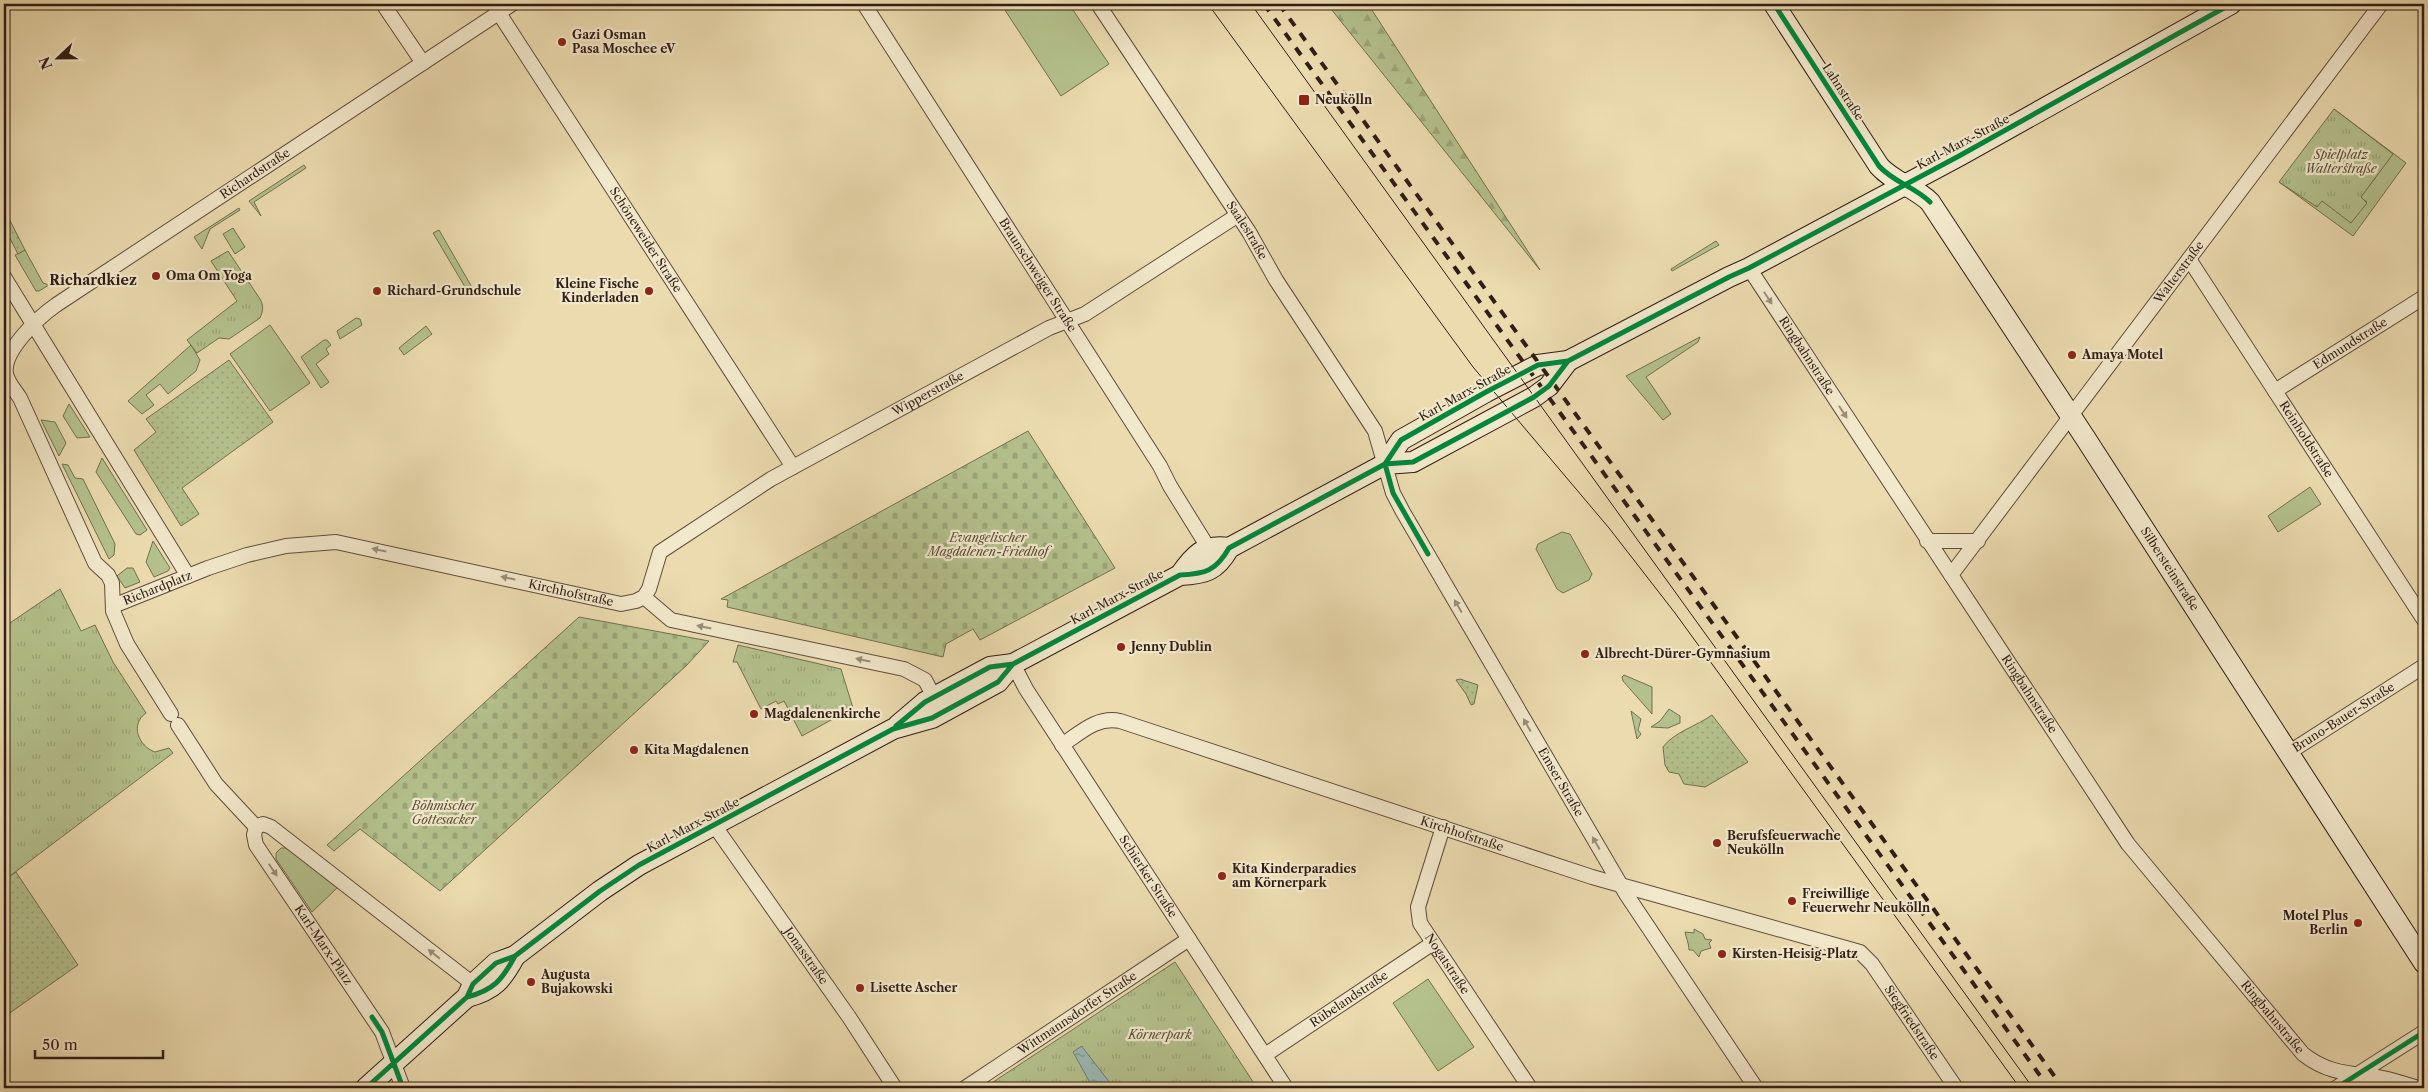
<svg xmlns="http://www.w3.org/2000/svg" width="2428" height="1092" viewBox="0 0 2428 1092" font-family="'Libre Caslon Text',serif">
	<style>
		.grass { fill: #b4c18d; stroke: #726f51 }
		.forest { fill: url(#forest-firs); stroke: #726f51 }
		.cemetery { fill: url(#cemetery-stones); stroke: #726f51 }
		.park { fill: url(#park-tufts); stroke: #726f51 }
		.garden { fill: url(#garden-dots); stroke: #726f51 }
		.water { fill: url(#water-ripples); stroke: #707b74 }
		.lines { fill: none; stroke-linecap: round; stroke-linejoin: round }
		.street-casing { stroke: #5f4c3c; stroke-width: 16 }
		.secondary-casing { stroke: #301d15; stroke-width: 22 }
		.street { stroke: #f2e8cb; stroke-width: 14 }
		.secondary { stroke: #f2e8cb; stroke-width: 20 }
		.tram { stroke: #301d15; stroke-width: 1 }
		.rail { stroke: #301d15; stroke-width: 4; stroke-dasharray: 9 9; stroke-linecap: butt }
		.cycleway-casing { stroke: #f2e8cb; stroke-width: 8 }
		.cycleway { stroke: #00873e; stroke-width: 5 }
		.oneway { fill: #9b8d79 }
		.poi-dot { fill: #8f2418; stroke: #f2e8cb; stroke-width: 2 }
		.labels { text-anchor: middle; stroke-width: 4.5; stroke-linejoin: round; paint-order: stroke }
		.poi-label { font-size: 12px; font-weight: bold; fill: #301d15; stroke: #f2e8cb; text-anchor: start }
		.street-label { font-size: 12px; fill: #301d15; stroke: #f2e8cb }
		.park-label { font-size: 12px; font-style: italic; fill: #584e39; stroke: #f2e8cb }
		.neighbourhood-label { font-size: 14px; font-weight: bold; fill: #301d15; stroke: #f2e8cb }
	</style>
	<defs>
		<pattern id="forest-firs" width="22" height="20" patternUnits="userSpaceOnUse" patternTransform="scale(1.25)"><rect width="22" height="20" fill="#b4c18d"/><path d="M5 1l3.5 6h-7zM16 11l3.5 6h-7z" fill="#9ba579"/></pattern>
		<pattern id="cemetery-stones" width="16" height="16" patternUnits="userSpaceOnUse" patternTransform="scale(1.25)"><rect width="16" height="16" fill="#b4c18d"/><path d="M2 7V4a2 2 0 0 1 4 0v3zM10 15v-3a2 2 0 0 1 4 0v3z" fill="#9ba579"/></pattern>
		<pattern id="park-tufts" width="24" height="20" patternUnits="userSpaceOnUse" patternTransform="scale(1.25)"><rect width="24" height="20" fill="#b4c18d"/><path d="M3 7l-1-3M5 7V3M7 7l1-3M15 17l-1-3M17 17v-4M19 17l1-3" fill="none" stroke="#9ba579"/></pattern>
		<pattern id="garden-dots" width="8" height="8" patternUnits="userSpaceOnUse" patternTransform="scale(1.25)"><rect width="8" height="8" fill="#b4c18d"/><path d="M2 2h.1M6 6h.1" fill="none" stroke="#9ba579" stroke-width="1.8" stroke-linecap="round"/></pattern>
		<pattern id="water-ripples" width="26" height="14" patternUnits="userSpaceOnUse" patternTransform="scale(1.25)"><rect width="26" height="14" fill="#9bb9b4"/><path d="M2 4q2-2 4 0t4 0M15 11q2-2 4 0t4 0" fill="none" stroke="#7f9691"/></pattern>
	</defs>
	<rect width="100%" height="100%" fill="#ebdbaf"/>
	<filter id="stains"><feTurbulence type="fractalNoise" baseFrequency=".004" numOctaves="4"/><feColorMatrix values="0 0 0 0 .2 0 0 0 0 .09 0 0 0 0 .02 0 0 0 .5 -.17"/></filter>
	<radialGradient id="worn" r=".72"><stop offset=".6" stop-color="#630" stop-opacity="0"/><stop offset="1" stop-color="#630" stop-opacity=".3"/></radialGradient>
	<!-- grass -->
	<path class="grass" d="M 1001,4 L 1069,4 L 1109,64 L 1061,96 Z
		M 2334,109 L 2406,163 L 2353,236 L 2279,182 L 2286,183 L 2317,206 L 2321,201 L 2367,202 L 2360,197 L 2376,177 Z
		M 304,165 L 306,168 L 254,202 L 261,216 L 249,201 Z
		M 239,208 L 240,210 L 210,229 L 202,249 L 194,237 Z
		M 233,228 L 245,247 L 235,254 L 223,234 Z
		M 439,230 L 473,289 L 468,292 L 433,233 Z
		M 1716,241 L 1719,245 L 1672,271 L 1671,269 Z
		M 25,250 L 43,283 L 49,285 L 39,291 L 36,291 L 15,255 Z
		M 356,318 L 360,319 L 362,325 L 340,339 L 337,331 Z
		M 270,325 L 310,383 L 270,411 L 230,354 Z
		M 426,326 L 432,334 L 404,355 L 399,348 Z
		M 1700,337 L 1698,342 L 1646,377 L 1671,414 L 1663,420 L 1626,376 Z
		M 324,340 L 327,340 L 331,345 L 326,349 L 329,354 L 316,364 L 329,382 L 321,388 L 301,357 Z
		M 191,345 L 200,360 L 196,371 L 168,394 L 160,384 L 146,395 L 154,405 L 142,414 L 128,401 Z
		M 69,404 L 90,437 L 77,438 L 63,416 Z
		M 41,420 L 55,422 L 66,443 L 59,456 Z
		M 102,458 L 147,530 L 140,535 L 136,534 L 96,472 Z
		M 62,464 L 68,465 L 75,478 L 83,479 L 115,544 L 114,555 L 109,559 Z
		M 2310,487 L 2321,504 L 2278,532 L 2268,516 Z
		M 1562,532 L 1570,534 L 1592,574 L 1589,580 L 1563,593 L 1557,589 L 1536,549 L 1538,544 Z
		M 153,541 L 170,568 L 168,571 L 154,577 L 146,562 Z
		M 127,568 L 133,568 L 140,582 L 125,588 L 117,576 Z
		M 1624,675 L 1652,687 L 1652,714 L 1623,681 L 1622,677 Z
		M 1669,709 L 1680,716 L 1680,723 L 1668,728 L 1651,727 L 1660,721 Z
		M 1631,711 L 1641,719 L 1638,730 L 1641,734 L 1637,739 Z
		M 281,848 L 288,848 L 338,887 L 312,912 L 276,859 L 276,853 Z
		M 1694,929 L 1703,934 L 1705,939 L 1712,940 L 1709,943 L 1711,948 L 1701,951 L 1699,957 L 1693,950 L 1689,950 C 1689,943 1686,938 1685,932 L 1694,933 Z
		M 1428,979 L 1474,1047 L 1438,1071 L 1393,1003 Z"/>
	<!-- forest -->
	<path class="forest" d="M 1327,4 L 1368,4 L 1540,270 Z"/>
	<!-- cemetery -->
	<path class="cemetery" d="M 1028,431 L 1115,568 L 980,640 L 973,629 L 946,644 L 943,657 L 727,607 L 728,600 L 721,599 Z
		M 579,617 L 709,641 L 686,666 L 440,891 L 360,829 L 334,851 L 327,845 Z"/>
	<!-- park -->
	<path class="park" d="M 2334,109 L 2393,154 L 2361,197 L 2367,203 L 2351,223 L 2322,201 L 2317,207 L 2279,182 Z
		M 228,251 L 260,299 C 264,306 263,311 260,318 L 229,339 L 219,338 L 197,353 L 187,340 L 237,301 L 211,261 Z
		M 60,589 L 81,631 L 95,625 L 113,662 L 146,713 C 130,724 138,746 155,752 L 169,748 L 173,753 L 10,876 L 4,867 L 4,627 Z
		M 738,645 L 841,669 L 853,708 L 802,736 L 784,701 L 778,704 L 776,701 L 761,709 L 737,662 L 733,662 Z
		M 1175,962 L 1257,1088 L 984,1088 Z"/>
	<!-- garden -->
	<path class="garden" d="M 4,209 L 25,250 L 18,254 L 4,227 Z
		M 229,360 L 273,422 L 182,488 L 199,514 L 181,526 L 134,450 L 156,432 L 146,419 Z
		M 1460,679 L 1478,685 L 1474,704 L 1471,705 L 1466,694 L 1456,680 Z
		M 1712,715 L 1748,762 L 1705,787 L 1684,784 L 1679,774 L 1669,772 L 1665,765 L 1663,747 C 1674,732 1697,726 1712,715 Z
		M 4,867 L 10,876 L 16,872 L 78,965 L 4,1017 Z"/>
	<!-- water -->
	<path class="water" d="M 1082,1046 L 1083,1048 L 1114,1088 L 1093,1088 L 1073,1052 Z
		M 768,1082 L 777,1084 L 780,1088 L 758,1088 Z"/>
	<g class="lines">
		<defs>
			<g id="street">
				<path d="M 383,4 L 423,63"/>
				<path id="s1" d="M 493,4 L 793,467"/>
				<path id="s2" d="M 864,4 L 1160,466 L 1170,486 L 1209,549"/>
				<path id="s3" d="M 1098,4 L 1249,232 L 1276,280 L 1375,431 L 1393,493 L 1403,512 L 1626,894 L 1756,1088"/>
				<path id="s4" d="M 2189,259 L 2424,620"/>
				<path id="s5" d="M 1749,268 L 2128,844 L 2303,1054 C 2327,1073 2348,1073 2377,1077 C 2391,1079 2406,1085 2419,1088"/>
				<path d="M 4,277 L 188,576"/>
				<path id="s6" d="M 2275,391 L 2424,297"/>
				<path d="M 1927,541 L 1978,541"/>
				<path id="s7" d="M 1951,575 L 2381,4"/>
				<path d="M 644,597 L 671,620 L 904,669 L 925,680 L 934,697"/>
				<path id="s8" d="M 113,606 L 208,568 L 247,555 L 286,546 L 336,542 L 621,604 L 636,601 L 644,597 L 649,589 L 660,552 L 771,479 L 1049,328 L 1085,314 L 1238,215"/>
				<path id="s9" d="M 1013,664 L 1026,689 L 1286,1088"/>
				<path id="s10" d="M 171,714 L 127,644 L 113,611 L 112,583 L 108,575 L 95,563 L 20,398 C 15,390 8,383 6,374 C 2,351 39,317 56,305 L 512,4"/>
				<path d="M 178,725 L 216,784 L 256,827"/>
				<path id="s11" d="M 1062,745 C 1080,733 1097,716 1120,721 L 1592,877 L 1860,952 L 1872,964 L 1956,1088"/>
				<path id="s12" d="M 2288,753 L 2424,666"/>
				<path id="s13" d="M 714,825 L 849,1017 L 895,1088"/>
				<path id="s14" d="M 256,827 L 254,835 L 256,845 L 382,1032 L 403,1088"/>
				<path d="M 256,827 L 263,824 L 271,827 L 473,984"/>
				<path id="s15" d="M 1443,827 L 1418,907 L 1420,923 L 1530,1088"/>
				<path id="s16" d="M 1265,1055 L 1433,943"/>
				<path id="s17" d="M 965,1088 L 1189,939"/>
				<path d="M 2336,1088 L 2424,1032"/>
			</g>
			<g id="secondary">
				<path id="s18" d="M 1774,4 L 1879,166 C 1893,182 1915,187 1930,202 L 2084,436 L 2424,963"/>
				<path d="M 1385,464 L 1401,440 L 1486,392 L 1538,365 L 1568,361 L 1729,277 L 1749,268 L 1959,156 L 2231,4"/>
				<path d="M 1180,575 C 1194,555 1203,544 1229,548"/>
				<path d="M 898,725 L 925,702 L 990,667 L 1013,664"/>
				<path d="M 467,997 C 494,990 502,980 515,956"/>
				<path d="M 366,1088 L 467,997 L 473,984 L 496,963 L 515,956 L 600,891 L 639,865 L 893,729 L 932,718 L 998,682 L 1013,664 L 1180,575 C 1205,574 1216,571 1229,548 L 1385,464 L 1413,462 L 1534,397 L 1549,386 L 1568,361"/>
			</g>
		</defs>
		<!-- street casing -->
		<use href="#street" class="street-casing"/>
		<!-- secondary casing -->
		<use href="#secondary" class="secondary-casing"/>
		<!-- street -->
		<use href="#street" class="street"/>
		<!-- secondary -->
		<use href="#secondary" class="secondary"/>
		<!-- tram -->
		<path class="tram" d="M 1208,4 L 1473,367 L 1609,528 L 1675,613 L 2020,1088
			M 1251,4 L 2033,1088"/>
		<!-- rail -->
		<path class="rail" d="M 1264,4 L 2049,1088
			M 1279,4 L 2063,1088"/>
		<defs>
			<path id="cycleway" d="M 1774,4 L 1879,166 C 1893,182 1915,187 1930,202
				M 1385,464 L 1401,440 L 1486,392 L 1538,365 L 1568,361 L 1729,277 L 1749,268 L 1959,156 L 2231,4
				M 1385,464 L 1393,493 L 1428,554
				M 896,726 L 925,702 L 990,667 L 1013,664
				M 467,997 C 494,990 502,980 515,956
				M 372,1017 L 382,1032 L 403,1088
				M 366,1088 L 467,997 L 473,984 L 496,963 L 515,956 L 600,891 L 639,865 L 893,729 L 932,718 L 998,682 L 1013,664 L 1180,575 C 1205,574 1216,571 1229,548 L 1385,464 L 1413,462 L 1534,397 L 1549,386 L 1568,361
				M 2336,1088 L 2424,1032"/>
		</defs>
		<!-- cycleway casing -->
		<use href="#cycleway" class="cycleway-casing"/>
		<!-- cycleway -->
		<use href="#cycleway" class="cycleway"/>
	</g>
	<!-- one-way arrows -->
	<defs><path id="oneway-solid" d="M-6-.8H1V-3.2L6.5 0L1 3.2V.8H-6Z" transform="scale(1.25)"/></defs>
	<g class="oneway">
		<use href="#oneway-solid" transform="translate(1768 298) rotate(57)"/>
		<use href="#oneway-solid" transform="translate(1843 412) rotate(57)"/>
		<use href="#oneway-solid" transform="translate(379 550) rotate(-168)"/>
		<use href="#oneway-solid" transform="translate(508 578) rotate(-168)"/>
		<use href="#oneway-solid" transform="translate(1458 606) rotate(-120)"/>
		<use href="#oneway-solid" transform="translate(704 627) rotate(-168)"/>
		<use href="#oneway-solid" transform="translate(863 660) rotate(-168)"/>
		<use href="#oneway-solid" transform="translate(1527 725) rotate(-120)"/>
		<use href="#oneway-solid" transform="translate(1596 843) rotate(-120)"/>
		<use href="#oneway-solid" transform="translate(273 870) rotate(56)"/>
		<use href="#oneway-solid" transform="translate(434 954) rotate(-142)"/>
	</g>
	<!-- markers -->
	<g class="poi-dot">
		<circle cx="562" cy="42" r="5"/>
		<rect x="1298" y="94" width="12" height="12" rx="2.5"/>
		<circle cx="156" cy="276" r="5"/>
		<circle cx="377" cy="291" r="5"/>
		<circle cx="649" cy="291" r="5"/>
		<circle cx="2072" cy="355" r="5"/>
		<circle cx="1121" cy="647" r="5"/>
		<circle cx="1585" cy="654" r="5"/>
		<circle cx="754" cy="714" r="5"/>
		<circle cx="634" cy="750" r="5"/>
		<circle cx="1717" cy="843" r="5"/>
		<circle cx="1222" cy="876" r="5"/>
		<circle cx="1792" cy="901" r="5"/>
		<circle cx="2358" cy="923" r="5"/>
		<circle cx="1722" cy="954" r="5"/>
		<circle cx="531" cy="982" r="5"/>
		<circle cx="860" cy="988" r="5"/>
	</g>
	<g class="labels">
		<!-- poi labels -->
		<g class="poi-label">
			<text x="572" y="39">Gazi Osman<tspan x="572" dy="14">Pasa Moschee eV</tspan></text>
			<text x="1315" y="104">Neukölln</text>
			<text x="166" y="280">Oma Om Yoga</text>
			<text x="639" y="288" text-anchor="end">Kleine Fische<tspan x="639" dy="14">Kinderladen</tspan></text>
			<text x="387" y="295">Richard-Grundschule</text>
			<text x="2082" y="359">Amaya Motel</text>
			<text x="1131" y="651">Jenny Dublin</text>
			<text x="1595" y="658">Albrecht-Dürer-Gymnasium</text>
			<text x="764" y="718">Magdalenenkirche</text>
			<text x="644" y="754">Kita Magdalenen</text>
			<text x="1727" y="840">Berufsfeuerwache<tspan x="1727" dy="14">Neukölln</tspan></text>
			<text x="1232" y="873">Kita Kinderparadies<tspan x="1232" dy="14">am Körnerpark</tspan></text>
			<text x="1802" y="898">Freiwillige<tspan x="1802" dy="14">Feuerwehr Neukölln</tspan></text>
			<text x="2348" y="920" text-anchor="end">Motel Plus<tspan x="2348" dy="14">Berlin</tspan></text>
			<text x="1732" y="958">Kirsten-Heisig-Platz</text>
			<text x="541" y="979">Augusta<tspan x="541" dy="14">Bujakowski</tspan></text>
			<text x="870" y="992">Lisette Ascher</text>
		</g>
		<!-- street labels -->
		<g class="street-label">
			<text transform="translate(1843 92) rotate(57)" y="4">Lahnstraße</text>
			<text transform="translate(1963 142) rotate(-28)" y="4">Karl-Marx-Straße</text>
			<text dy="4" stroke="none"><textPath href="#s10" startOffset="709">Richardstraße</textPath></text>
			<text dy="4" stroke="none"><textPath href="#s3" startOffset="271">Saalestraße</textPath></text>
			<text dy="4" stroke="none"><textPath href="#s1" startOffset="281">Schöneweider Straße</textPath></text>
			<text dy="4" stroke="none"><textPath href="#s7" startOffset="379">Walterstraße</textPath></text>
			<text dy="4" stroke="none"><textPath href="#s2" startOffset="322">Braunschweiger Straße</textPath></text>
			<text dy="4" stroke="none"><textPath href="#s6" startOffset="89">Edmundstraße</textPath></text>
			<text dy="4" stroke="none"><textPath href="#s5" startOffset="105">Ringbahnstraße</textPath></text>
			<text transform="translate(1465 393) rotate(-29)" y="4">Karl-Marx-Straße</text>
			<text dy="4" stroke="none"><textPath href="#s8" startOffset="909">Wipperstraße</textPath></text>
			<text dy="4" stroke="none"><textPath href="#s4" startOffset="215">Reinholdstraße</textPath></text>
			<text dy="4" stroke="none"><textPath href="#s18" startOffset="694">Silbersteinstraße</textPath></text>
			<text dy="4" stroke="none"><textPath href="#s8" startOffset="48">Richardplatz</textPath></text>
			<text dy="4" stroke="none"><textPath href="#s8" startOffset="474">Kirchhofstraße</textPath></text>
			<text transform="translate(1117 597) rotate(-28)" y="4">Karl-Marx-Straße</text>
			<text dy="4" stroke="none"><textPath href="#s5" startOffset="510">Ringbahnstraße</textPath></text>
			<text dy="4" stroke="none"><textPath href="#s12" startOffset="66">Bruno-Bauer-Straße</textPath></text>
			<text dy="4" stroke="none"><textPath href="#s3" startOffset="908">Emser Straße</textPath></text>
			<text transform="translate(693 825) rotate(-28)" y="4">Karl-Marx-Straße</text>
			<text dy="4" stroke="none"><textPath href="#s11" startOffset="425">Kirchhofstraße</textPath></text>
			<text dy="4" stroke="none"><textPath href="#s9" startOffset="252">Schierker Straße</textPath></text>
			<text dy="4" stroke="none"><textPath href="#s14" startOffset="139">Karl-Marx-Platz</textPath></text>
			<text dy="4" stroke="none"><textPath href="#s13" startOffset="160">Jonasstraße</textPath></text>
			<text dy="4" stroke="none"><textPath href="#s15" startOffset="149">Nogatstraße</textPath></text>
			<text dy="4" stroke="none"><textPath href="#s16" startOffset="101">Rübelandstraße</textPath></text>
			<text dy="4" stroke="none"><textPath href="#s17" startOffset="135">Wittmannsdorfer Straße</textPath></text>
			<text dy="4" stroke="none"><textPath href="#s5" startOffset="915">Ringbahnstraße</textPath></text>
			<text dy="4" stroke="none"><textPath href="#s11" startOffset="928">Siegfriedstraße</textPath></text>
		</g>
		<!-- park labels -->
		<g class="park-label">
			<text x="2341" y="159">Spielplatz<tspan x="2341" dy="14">Walterstraße</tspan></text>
			<text x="988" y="542">Evangelischer<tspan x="988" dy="14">Magdalenen-Friedhof</tspan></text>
			<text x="444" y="810">Böhmischer<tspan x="444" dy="14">Gottesacker</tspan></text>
			<text x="1160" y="1039">Körnerpark</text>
		</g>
		<!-- neighbourhood labels -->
		<g class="neighbourhood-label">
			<text x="93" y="285">Richardkiez</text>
		</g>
	</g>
	<!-- margin -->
	<rect width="2428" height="1092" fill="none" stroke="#ebdbaf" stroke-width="20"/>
	<rect x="5" y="5" width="2418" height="1082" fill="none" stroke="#301d15" stroke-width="2.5"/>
	<rect x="10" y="10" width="2408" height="1072" fill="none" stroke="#301d15"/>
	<!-- north arrow -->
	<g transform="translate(58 58) rotate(248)" stroke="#f2e8cb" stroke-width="4" paint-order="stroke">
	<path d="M0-4L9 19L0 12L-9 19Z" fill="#301d15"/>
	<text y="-8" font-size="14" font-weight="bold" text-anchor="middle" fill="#301d15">N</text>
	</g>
	<!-- scale -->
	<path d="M35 1050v8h128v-8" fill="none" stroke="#301d15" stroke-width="2.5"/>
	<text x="42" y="1050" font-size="15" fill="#301d15" stroke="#f2e8cb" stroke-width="4" paint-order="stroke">50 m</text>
	<rect width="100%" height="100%" filter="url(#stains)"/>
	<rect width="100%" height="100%" fill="url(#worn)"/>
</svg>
